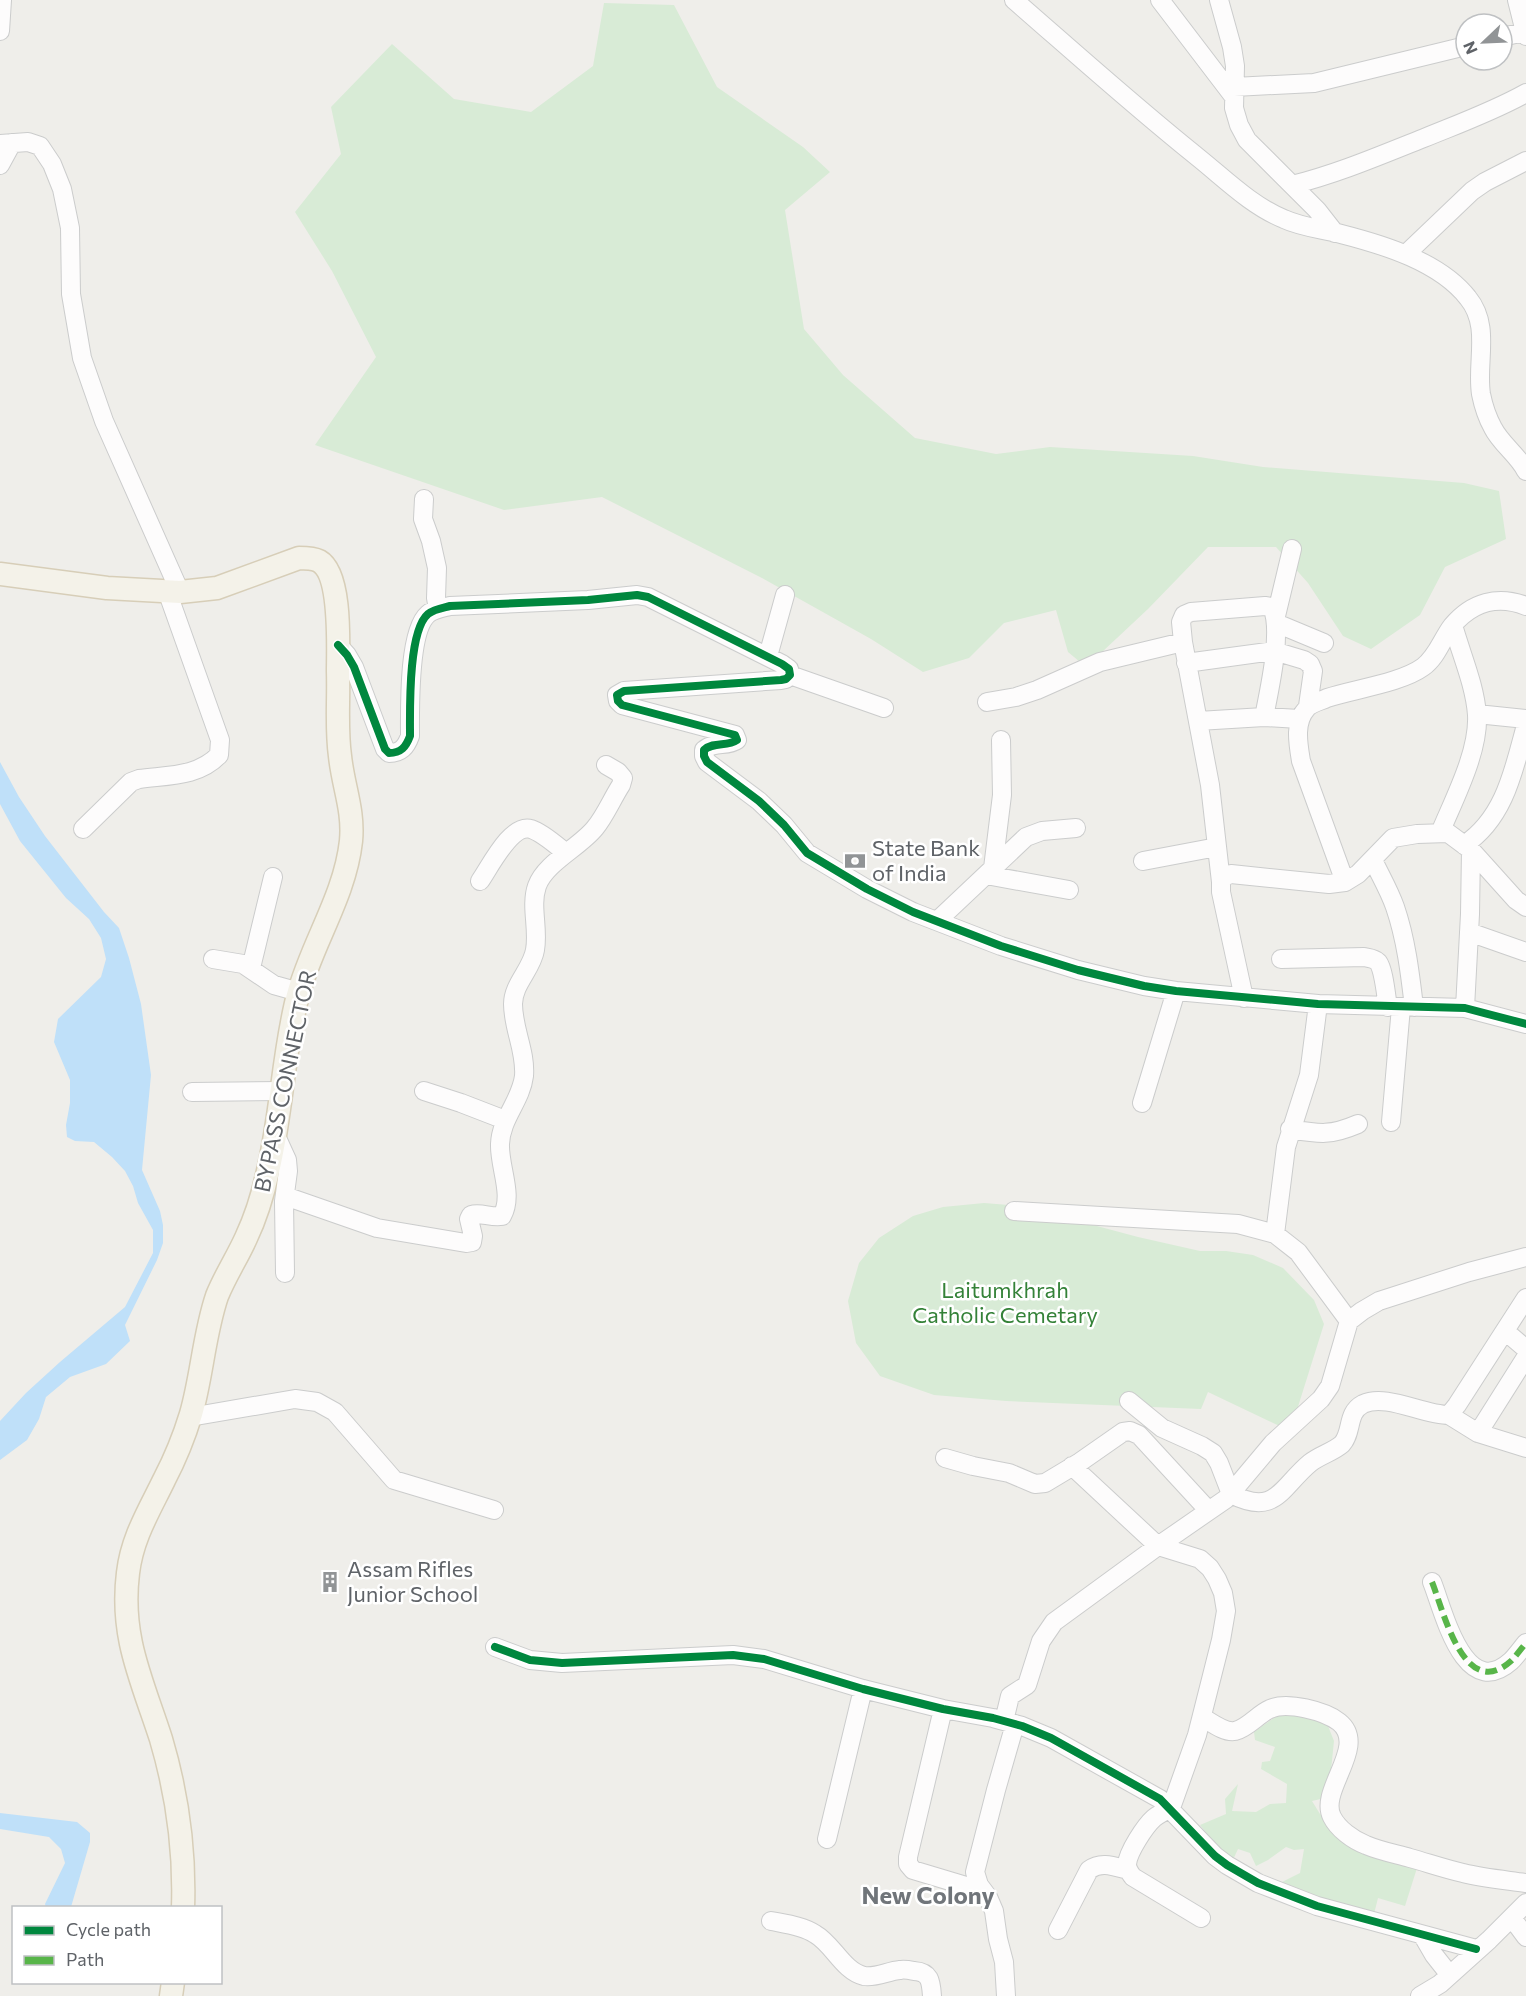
<svg xmlns="http://www.w3.org/2000/svg" width="1526" height="1996" viewBox="0 0 1526 1996" font-family="Commissioner,sans-serif">
	<style>
		.green { fill: #d8ebd6 }
		.water { fill: #bfe0f9 }
		.lines { fill: none; stroke-linecap: round; stroke-linejoin: round }
		.minor-casing { stroke: #cbcccc; stroke-width: 20 }
		.major-casing { stroke: #d7ceb8; stroke-width: 25 }
		.minor { stroke: #fdfcfc; stroke-width: 18 }
		.major { stroke: #f4f2e9; stroke-width: 22 }
		.quiet { stroke: #58b549; stroke-width: 6; stroke-dasharray: 12 6; stroke-linecap: butt }
		.cycleway-casing { stroke: #fff; stroke-width: 11 }
		.cycleway { stroke: #00873e; stroke-width: 8 }
		.labels { text-anchor: middle; stroke-width: 5; stroke-linejoin: round; paint-order: stroke }
		.poi-label { font-size: 22px; fill: #5f6368; stroke: #fff; text-anchor: start }
		.street-label { font-size: 22px; fill: #5f6368; stroke: #fff }
		.park-label { font-size: 22px; fill: #348238; stroke: #fff }
		.neighbourhood-label { font-size: 24px; font-weight: bold; fill: #70757a; stroke: #fff }
	</style>
	<rect width="100%" height="100%" fill="#efeeea"/>
	<!-- green -->
	<path class="green" d="M 604,3 L 674,5 L 717,87 L 803,147 L 830,172 L 785,210 L 804,329 L 843,375 L 915,438 L 996,454 L 1050,447 L 1193,456 L 1263,467 L 1464,483 L 1499,491 L 1506,539 L 1445,567 L 1420,615 L 1371,649 L 1343,636 L 1308,583 L 1276,547 L 1208,547 L 1148,609 L 1086,667 L 1068,652 L 1056,610 L 1004,623 L 969,658 L 923,672 L 871,639 L 762,578 L 602,497 L 504,510 L 315,445 L 376,357 L 332,271 L 295,212 L 341,154 L 331,107 L 392,44 L 454,99 L 531,112 L 593,66 Z
		M 984,1203 L 1022,1206 L 1138,1237 L 1200,1251 L 1226,1251 L 1253,1255 L 1283,1268 L 1314,1300 L 1324,1324 L 1296,1413 L 1288,1430 L 1208,1392 L 1201,1409 L 1006,1401 L 934,1395 L 880,1376 L 856,1343 L 848,1301 L 859,1263 L 879,1238 L 913,1216 L 943,1207 Z
		M 1285,1710 L 1314,1715 L 1328,1726 L 1334,1741 L 1331,1770 L 1333,1782 L 1329,1797 L 1312,1801 L 1320,1814 L 1350,1843 L 1417,1868 L 1405,1906 L 1378,1898 L 1373,1918 L 1282,1882 L 1300,1873 L 1304,1849 L 1294,1850 L 1286,1847 L 1268,1860 L 1256,1866 L 1250,1853 L 1238,1849 L 1231,1864 L 1200,1825 L 1226,1814 L 1225,1799 L 1238,1784 L 1232,1811 L 1256,1812 L 1270,1804 L 1286,1803 L 1287,1784 L 1261,1769 L 1262,1762 L 1270,1761 L 1275,1747 L 1255,1740 L 1254,1732 Z"/>
	<!-- water -->
	<path class="water" d="M 0,762 L 19,797 L 45,836 L 104,912 L 119,928 L 129,958 L 141,1004 L 151,1075 L 142,1170 L 160,1211 L 163,1225 L 163,1243 L 157,1260 L 125,1325 L 130,1341 L 106,1364 L 70,1377 L 46,1397 L 39,1419 L 27,1440 L 0,1460 L 0,1421 L 26,1393 L 60,1362 L 125,1307 L 153,1253 L 153,1230 L 138,1203 L 133,1186 L 125,1171 L 112,1157 L 94,1142 L 75,1141 L 67,1137 L 66,1125 L 70,1103 L 70,1080 L 54,1042 L 58,1019 L 101,977 L 106,959 L 101,938 L 89,919 L 66,898 L 20,841 L 0,804 Z
		M 0,1813 L 77,1822 L 90,1833 L 90,1842 L 71,1907 L 46,1907 L 45,1904 L 65,1863 L 61,1849 L 49,1837 L 0,1829 Z"/>
	<g class="lines">
		<defs>
			<path id="minor" d="M 1014,0 C 1075,53 1136,108 1200,159 C 1226,180 1252,206 1284,219 C 1301,227 1322,229 1341,234 C 1384,245 1440,262 1468,298 C 1491,326 1476,362 1481,394 C 1483,404 1488,419 1493,428 C 1501,444 1518,455 1526,471
				M 1160,0 L 1234,97
				M 1219,0 L 1232,47 L 1235,66 L 1234,108 L 1239,125 L 1247,140 L 1317,210 L 1335,233
				M 1517,0 L 1526,36
				M 0,31 L 2,0
				M 1502,37 L 1524,32
				M 1234,87 L 1314,83 L 1466,46
				M 0,144 L 28,142 L 40,146 L 52,164 L 62,189 L 70,228 L 71,294 L 82,358 L 104,421 L 180,592
				M 0,165 L 12,143
				M 1292,185 C 1337,174 1381,155 1424,138 C 1458,124 1494,111 1526,93
				M 1406,254 L 1472,191 L 1485,182 L 1526,161
				M 424,499 L 423,519 L 431,541 L 437,568 L 436,598 L 438,609
				M 1276,616 L 1292,549
				M 1276,623 L 1324,643
				M 338,645 L 347,655 L 354,667 L 385,749 L 389,753 C 401,753 406,747 410,736 C 410,710 408,631 428,614 C 434,609 442,608 450,606 L 588,600 L 637,595 L 648,597 L 782,664 L 789,669 L 790,675 L 786,679 L 781,680 L 624,691 L 617,695 L 618,701 L 622,705 L 735,735 L 737,740 C 727,747 714,741 704,750 L 704,756 L 707,762 L 759,801 L 784,825 L 807,853 L 867,889 L 913,912 L 1001,946 L 1078,970 L 1144,986 L 1176,991 L 1318,1004 L 1465,1008 L 1526,1024
				M 768,656 L 785,595
				M 1186,663 L 1274,651 L 1304,660 L 1310,664 L 1313,671 L 1308,706
				M 790,675 L 884,708
				M 987,702 L 1016,697 L 1037,690 L 1100,662 L 1183,642
				M 1477,714 L 1526,719
				M 1198,721 L 1264,717 L 1299,719
				M 83,829 L 131,782 L 139,779 C 168,775 198,777 219,755 L 220,740 L 167,591
				M 1440,833 C 1454,799 1479,752 1477,715 C 1475,685 1461,654 1453,625
				M 1464,845 C 1505,818 1514,769 1526,725
				M 1373,860 C 1380,875 1389,890 1395,907 C 1406,939 1410,973 1414,1007
				M 1143,861 L 1217,847
				M 993,868 L 1002,795 L 1001,740
				M 986,875 L 1069,890
				M 480,881 C 490,867 511,823 531,829 C 543,833 556,845 566,853
				M 1221,882 L 1210,785 L 1183,642 L 1181,622 L 1184,615 L 1191,612 L 1265,606 L 1272,607 C 1283,631 1269,691 1264,717
				M 1345,882 L 1301,761 C 1298,743 1294,722 1307,708 C 1311,703 1321,701 1327,698 C 1354,689 1401,683 1423,667 C 1437,657 1442,639 1452,626 C 1472,602 1498,595 1526,606
				M 937,921 L 1026,837 L 1042,831 L 1076,828
				M 1469,932 L 1526,952
				M 213,959 L 243,964 L 274,985 L 299,992
				M 1281,959 L 1364,957 C 1368,958 1374,958 1378,962 C 1384,970 1386,996 1388,1007
				M 251,968 L 273,877
				M 1244,998 L 1221,892 L 1221,882 L 1223,877 L 1231,874 L 1329,884 L 1345,882 L 1358,874 L 1393,838 L 1417,834 L 1448,833 L 1471,850 L 1516,900 L 1526,907
				M 1465,1008 L 1470,914 L 1471,850
				M 424,1091 L 461,1103 L 505,1120
				M 192,1092 L 283,1091
				M 1142,1103 L 1176,991
				M 1391,1122 L 1401,1007
				M 1290,1129 C 1320,1134 1330,1136 1358,1124
				M 276,1136 L 287,1160 L 288,1171 L 284,1201 L 285,1273
				M 285,1196 L 377,1228 L 466,1243 L 472,1242 L 473,1236 L 469,1219 L 471,1215 C 481,1212 491,1218 502,1216 C 514,1195 499,1167 500,1144 C 501,1118 521,1101 524,1076 C 526,1051 513,1029 513,1004 C 513,984 532,969 535,950 C 539,929 530,906 537,886 C 545,863 580,847 595,828 C 605,816 612,799 621,785 L 623,778 L 618,772 L 606,765
				M 1014,1211 L 1238,1224 L 1275,1234 L 1298,1252 L 1349,1321
				M 1275,1234 L 1286,1147 L 1309,1075 L 1318,1004
				M 1505,1331 L 1526,1349
				M 1129,1401 L 1162,1428 L 1202,1446 L 1213,1453 L 1219,1463 L 1231,1494 C 1276,1517 1281,1487 1310,1463 C 1320,1455 1333,1452 1342,1444 C 1353,1432 1346,1413 1363,1404 C 1386,1393 1423,1415 1449,1415 L 1457,1405 L 1526,1298
				M 1449,1415 L 1478,1433 L 1526,1448
				M 190,1417 L 295,1399 L 317,1402 L 335,1412 L 394,1480 L 494,1510
				M 1478,1433 L 1526,1357
				M 945,1458 L 973,1466 L 1009,1473 L 1035,1484 L 1045,1483 L 1080,1462 L 1123,1432 L 1130,1431 L 1139,1435 L 1209,1511
				M 1072,1466 L 1158,1546 L 1200,1559 L 1210,1568 L 1217,1579 L 1223,1593 L 1226,1611 L 1221,1640 L 1197,1735 L 1171,1808 C 1165,1811 1159,1814 1154,1818 C 1145,1826 1128,1852 1127,1864 C 1127,1870 1130,1873 1133,1877 L 1201,1918
				M 1432,1582 C 1443,1609 1464,1703 1511,1661 C 1516,1656 1521,1649 1526,1643
				M 495,1647 L 530,1660 L 562,1663 L 733,1655 L 764,1659 L 863,1689 L 943,1709 L 993,1718 L 1022,1726 L 1051,1738 L 1160,1799 L 1215,1856 L 1227,1865 L 1258,1883 L 1317,1906 L 1476,1949
				M 943,1709 L 908,1857 L 908,1864 L 913,1870 L 983,1891
				M 1202,1717 C 1211,1722 1224,1733 1235,1731 C 1248,1728 1258,1714 1270,1709 C 1287,1701 1325,1711 1339,1722 C 1369,1746 1318,1790 1332,1817 C 1338,1829 1353,1840 1366,1845 C 1380,1851 1396,1854 1410,1858 C 1428,1863 1445,1869 1463,1873 C 1483,1878 1505,1880 1526,1883
				M 1004,1721 L 1010,1696 L 1027,1685 L 1041,1641 L 1054,1622 L 1158,1546 L 1226,1499 L 1273,1443 L 1321,1399 L 1330,1386 L 1349,1321 L 1362,1311 L 1379,1301 L 1469,1272 L 1526,1257
				M 827,1839 L 863,1689
				M 1512,1918 L 1526,1937
				M 771,1921 C 786,1924 803,1926 815,1934 C 833,1944 843,1971 864,1976 C 876,1978 888,1971 900,1970 C 904,1969 909,1970 914,1971 C 930,1972 931,1981 932,1996
				M 1058,1930 L 1089,1870 C 1101,1861 1113,1866 1128,1870
				M 1423,1936 L 1434,1955 L 1449,1974
				M 1006,1996 L 1004,1962 L 998,1939 L 994,1911 L 988,1897 L 979,1885 L 975,1872 L 996,1790 L 1015,1724
				M 1420,1996 L 1440,1984 L 1489,1940 L 1526,1903"/>
			<path id="major" d="M 0,574 L 107,588 L 180,592 L 217,588 L 299,558 C 306,558 313,558 319,561 C 342,574 338,647 338,671 C 339,699 336,728 340,756 C 343,786 354,810 351,841 C 345,896 312,943 298,995 C 283,1052 282,1113 268,1171 C 263,1194 256,1217 246,1238 C 237,1258 225,1276 217,1296 C 204,1334 202,1376 191,1414 C 184,1437 175,1459 164,1480 C 149,1511 132,1538 128,1573 C 120,1637 142,1680 161,1739 C 177,1793 185,1850 183,1908
				M 171,1996 L 173,1982"/>
		</defs>
		<!-- minor casing -->
		<use href="#minor" class="minor-casing"/>
		<!-- major casing -->
		<use href="#major" class="major-casing"/>
		<!-- minor -->
		<use href="#minor" class="minor"/>
		<!-- major -->
		<use href="#major" class="major"/>
		<!-- quiet -->
		<path class="quiet" d="M 1432,1582 C 1443,1609 1464,1703 1511,1661 C 1516,1656 1521,1649 1526,1643"/>
		<defs>
			<path id="cycleway" d="M 338,645 L 347,655 L 354,667 L 385,749 L 389,753 C 401,753 406,747 410,736 C 410,710 408,631 428,614 C 434,609 442,608 450,606 L 588,600 L 637,595 L 648,597 L 782,664 L 789,669 L 790,675 L 786,679 L 781,680 L 624,691 L 617,695 L 618,701 L 622,705 L 735,735 L 737,740 C 727,747 714,741 704,750 L 704,756 L 707,762 L 759,801 L 784,825 L 807,853 L 867,889 L 913,912 L 1001,946 L 1078,970 L 1144,986 L 1176,991 L 1318,1004 L 1465,1008 L 1526,1024
				M 495,1647 L 530,1660 L 562,1663 L 733,1655 L 764,1659 L 863,1689 L 943,1709 L 993,1718 L 1022,1726 L 1051,1738 L 1160,1799 L 1215,1856 L 1227,1865 L 1258,1883 L 1317,1906 L 1476,1949"/>
		</defs>
		<!-- cycleway casing -->
		<use href="#cycleway" class="cycleway-casing"/>
		<!-- cycleway -->
		<use href="#cycleway" class="cycleway"/>
	</g>
	<!-- icons -->
	<defs>
		<symbol id="bank-bare" viewBox="-9 -9 18 18"><path d="M-6-4H6V4H-6ZM0-2.3a2.3 2.3 0 1 0 0 4.6a2.3 2.3 0 1 0 0-4.6Z" fill="#919496" stroke="#fff" stroke-width="2.5" paint-order="stroke"/></symbol>
		<symbol id="building-bare" viewBox="-9 -9 18 18"><path d="M-4-6H4V6H1V3H-1V6H-4ZM-2.5-4.3h1.7v1.8h-1.7ZM.8-4.3h1.7v1.8H.8ZM-2.5-1h1.7V.8h-1.7ZM.8-1h1.7V.8H.8Z" fill="#919496" stroke="#fff" stroke-width="2.5" paint-order="stroke"/></symbol>
	</defs>
	<g fill-rule="evenodd">
		<use href="#bank-bare" x="840" y="846" width="30" height="30"/>
		<use href="#building-bare" x="315" y="1567" width="30" height="30"/>
	</g>
	<g class="labels">
		<!-- poi labels -->
		<g class="poi-label">
			<text x="872" y="856">State Bank<tspan x="872" dy="25">of India</tspan></text>
			<text x="347" y="1577">Assam Rifles<tspan x="347" dy="25">Junior School</tspan></text>
		</g>
		<!-- street labels -->
		<g class="street-label">
			<text transform="translate(285 1081) rotate(-78)" y="8">BYPASS CONNECTOR</text>
		</g>
		<!-- park labels -->
		<g class="park-label">
			<text x="1005" y="1298">Laitumkhrah<tspan x="1005" dy="25">Catholic Cemetary</tspan></text>
		</g>
		<!-- neighbourhood labels -->
		<g class="neighbourhood-label">
			<text x="928" y="1904">New Colony</text>
		</g>
	</g>
	<!-- legend -->
	<rect x="12" y="1906" width="210" height="78" fill="#ffffff" stroke="#bfc1c3" stroke-width="1.5"/>
	<rect x="24" y="1926" width="30" height="9" fill="#00873e" stroke="#bfc1c3" stroke-width="1.5"/>
	<text x="66" y="1936" font-size="18" fill="#5f6368">Cycle path</text>
	<rect x="24" y="1956" width="30" height="9" fill="#58b549" stroke="#bfc1c3" stroke-width="1.5"/>
	<text x="66" y="1966" font-size="18" fill="#5f6368">Path</text>
	<!-- north arrow -->
	<g transform="translate(1484 42) rotate(247)"><circle r="28" fill="#ffffff" stroke="#bfc1c3" stroke-width="1.5"/>
	<path d="M0-4.5L10 22L0 15L-10 22Z" fill="#919496"/>
	<text y="-9" font-size="16" font-weight="bold" text-anchor="middle" fill="#5f6368">N</text>
	</g>
</svg>
